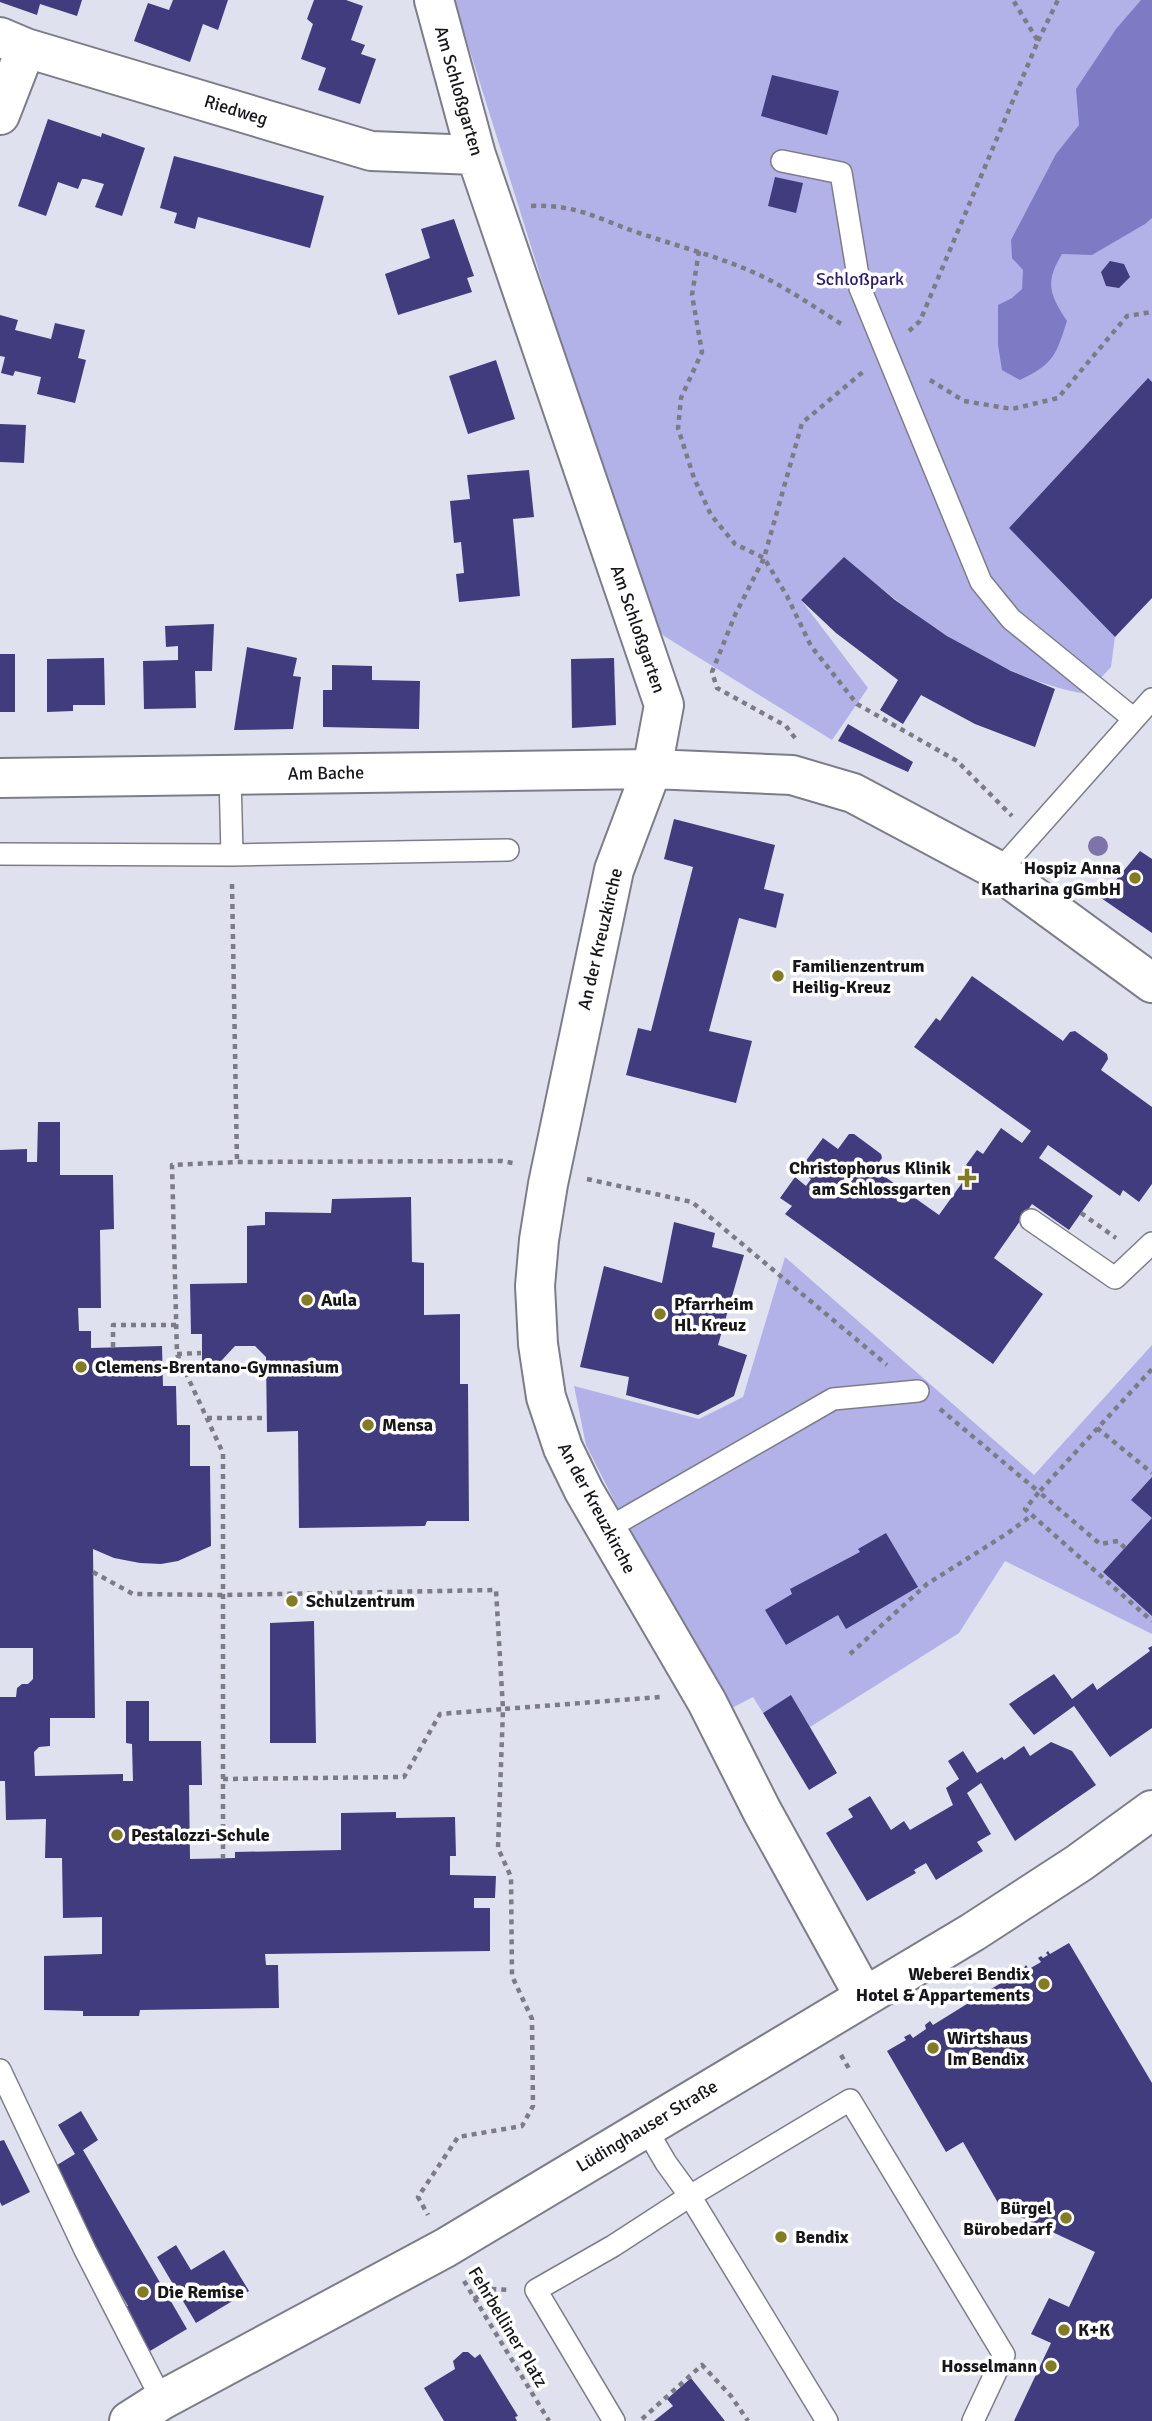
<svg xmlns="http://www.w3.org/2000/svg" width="1152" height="2421" viewBox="0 0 1152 2421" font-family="Signika,sans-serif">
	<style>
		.green { fill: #b2b2e8 }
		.water { fill: #7e7bc5 }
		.building { fill: #413c7e }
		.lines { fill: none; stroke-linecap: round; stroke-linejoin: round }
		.service-casing { stroke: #7d7d8a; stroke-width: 24 }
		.minor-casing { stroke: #7d7d8a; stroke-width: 42 }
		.tertiary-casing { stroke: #7d7d8a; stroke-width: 42 }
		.path { stroke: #7b7c85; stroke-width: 4.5; stroke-dasharray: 5 5; stroke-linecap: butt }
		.service { stroke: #fff; stroke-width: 21 }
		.minor { stroke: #fff; stroke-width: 38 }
		.tertiary { stroke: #fff; stroke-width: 38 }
		.tree { fill: #7e74aa }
		.poi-dot { fill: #847c23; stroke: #fff; stroke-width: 2.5 }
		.labels { text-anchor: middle; stroke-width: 7; stroke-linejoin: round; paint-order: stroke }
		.street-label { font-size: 18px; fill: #16161b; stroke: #fff }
		.park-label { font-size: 18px; fill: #2d1b72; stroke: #fff }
		.poi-label { font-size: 18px; font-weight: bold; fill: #16161b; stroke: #fff; text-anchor: start }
	</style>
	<rect width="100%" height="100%" fill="#e0e1ef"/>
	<!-- green -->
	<path class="green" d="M 454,0 L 1152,0 L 1152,382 L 1147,379 L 1009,528 L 1115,637 L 1111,667 L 1086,694 C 993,677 915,617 844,558 L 801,600 L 868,688 L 832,740 L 664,636 L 646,614 Z
		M 785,1257 L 1034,1475 L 1152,1345 L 1152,1634 L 1005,1561 L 959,1633 L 810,1727 L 791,1696 L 763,1713 L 753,1697 L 732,1708 L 646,1563 L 586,1445 L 574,1386 L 699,1419 L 743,1397 Z"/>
	<!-- water -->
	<path class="water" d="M 1141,0 L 1152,0 L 1152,218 L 1145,224 L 1092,255 L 1062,254 C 1045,282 1049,294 1067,321 C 1056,355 1054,364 1020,380 L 1002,370 L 998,345 L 998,305 L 1012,298 L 1022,289 L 1023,270 L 1012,258 L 1011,240 L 1056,154 L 1079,125 L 1076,89 L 1116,29 Z"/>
	<!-- building -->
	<path class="building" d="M 0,0 L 82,0 L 77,16 L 40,4 L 37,15 L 0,2 Z
		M 173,0 L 228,0 L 218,30 L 203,24 L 190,62 L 134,41 L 148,3 L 169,10 Z
		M 314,0 L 346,0 L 363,6 L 351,40 L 365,45 L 361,54 L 376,59 L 360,104 L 318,90 L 326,68 L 301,59 L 313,24 L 307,19 Z
		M 772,75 L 839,91 L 827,135 L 761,116 Z
		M 48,119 L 101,137 L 102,133 L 145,148 L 122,216 L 95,207 L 104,184 L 86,179 L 82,179 L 78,189 L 58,182 L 46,216 L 18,206 Z
		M 174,156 L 324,196 L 310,248 L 198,217 L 195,229 L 174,223 L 177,213 L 160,208 Z
		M 775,177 L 803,183 L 796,213 L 768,206 Z
		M 454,219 L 474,276 L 467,278 L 472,292 L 398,315 L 385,274 L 430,258 L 421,229 Z
		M 1110,261 L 1124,264 L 1130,277 L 1119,288 L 1106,286 L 1101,272 Z
		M 0,315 L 18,320 L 15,330 L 51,339 L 55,323 L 85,330 L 78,358 L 86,360 L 75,403 L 37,394 L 41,377 L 15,371 L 13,376 L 1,373 L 5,357 L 0,356 Z
		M 496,360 L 515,419 L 468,434 L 449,376 Z
		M 1148,378 L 1152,382 L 1152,598 L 1115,637 L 1009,528 Z
		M 0,424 L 26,425 L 24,463 L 0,462 Z
		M 529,470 L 534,517 L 513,519 L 520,596 L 459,602 L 456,574 L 464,573 L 461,542 L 454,543 L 450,501 L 470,499 L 467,475 Z
		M 844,557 L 895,600 L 947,636 L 1011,671 L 1055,689 L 1035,747 L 975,724 L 921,695 L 903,724 L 880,710 L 898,680 L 836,633 L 801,600 Z
		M 214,624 L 212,671 L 195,671 L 196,708 L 144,709 L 143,661 L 178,660 L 178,646 L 166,647 L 165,626 Z
		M 247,647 L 297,658 L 293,676 L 301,677 L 293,729 L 234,730 Z
		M 0,654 L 15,654 L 15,712 L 0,712 Z
		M 104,658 L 105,705 L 73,705 L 73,711 L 47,712 L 47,659 Z
		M 614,658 L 616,725 L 572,728 L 571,659 Z
		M 332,665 L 372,666 L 372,680 L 420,681 L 419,729 L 323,727 L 323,690 L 332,690 Z
		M 848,724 L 913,762 L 908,772 L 838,741 Z
		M 674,819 L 775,845 L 764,889 L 784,894 L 776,928 L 739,918 L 709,1031 L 752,1041 L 736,1103 L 626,1075 L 638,1028 L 651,1031 L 693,867 L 664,859 Z
		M 1140,851 L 1152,859 L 1152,933 L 1101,898 Z
		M 972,976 L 1063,1041 L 1070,1032 L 1075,1031 L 1107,1054 L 1108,1059 L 1101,1070 L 1152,1107 L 1152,1184 L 1139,1202 L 1123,1190 L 1120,1196 L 1048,1145 L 1039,1158 L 1093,1196 L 1069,1230 L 1032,1204 L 994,1258 L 1043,1294 L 993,1364 L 785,1214 L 792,1206 L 780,1198 L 795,1177 L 806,1186 L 811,1179 L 799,1170 L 823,1138 L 838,1149 L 849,1134 L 854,1134 L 881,1154 L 882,1158 L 874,1169 L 939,1215 L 972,1169 L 966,1165 L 977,1150 L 983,1154 L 1001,1128 L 1022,1143 L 1031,1131 L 914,1047 L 936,1018 L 940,1021 Z
		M 38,1122 L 60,1122 L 60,1175 L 113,1175 L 114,1229 L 100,1230 L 101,1308 L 78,1308 L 79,1331 L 91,1331 L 91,1348 L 162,1346 L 163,1386 L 176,1386 L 177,1425 L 190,1425 L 190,1466 L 210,1466 L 211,1546 L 178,1561 L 161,1564 L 140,1563 L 114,1558 L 93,1549 L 95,1718 L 50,1718 L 50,1746 L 39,1747 L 34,1752 L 35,1776 L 123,1774 L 123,1781 L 133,1781 L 132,1744 L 126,1743 L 126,1701 L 149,1701 L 149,1741 L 201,1741 L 202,1785 L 189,1785 L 190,1859 L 235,1858 L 235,1852 L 341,1850 L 341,1813 L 396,1812 L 396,1818 L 455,1817 L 456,1856 L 450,1856 L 450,1875 L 496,1876 L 495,1898 L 474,1898 L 474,1908 L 490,1908 L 490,1951 L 265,1954 L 266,1965 L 278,1965 L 279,2008 L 140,2010 L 139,2016 L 83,2016 L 83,2011 L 44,2010 L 44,1956 L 102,1954 L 102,1917 L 63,1918 L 62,1858 L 45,1858 L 46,1819 L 6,1820 L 5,1781 L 0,1781 L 0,1697 L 16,1697 L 17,1688 L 22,1684 L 28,1684 L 33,1679 L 33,1648 L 0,1648 L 0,1150 L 27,1149 L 27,1162 L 37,1162 Z
		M 411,1197 L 412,1262 L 424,1263 L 424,1315 L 460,1314 L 460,1384 L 468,1384 L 469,1521 L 427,1521 L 425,1526 L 299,1528 L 298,1431 L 267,1432 L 266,1357 L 255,1346 L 235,1346 L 222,1360 L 222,1368 L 202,1368 L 202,1334 L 191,1334 L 190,1284 L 247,1283 L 247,1226 L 265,1225 L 265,1212 L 331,1213 L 332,1199 Z
		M 674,1222 L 715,1233 L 712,1247 L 744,1255 L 718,1345 L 747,1355 L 734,1396 L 698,1415 L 626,1395 L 629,1377 L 580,1367 L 604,1266 L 662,1283 Z
		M 1152,1477 L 1152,1616 L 1103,1572 L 1152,1518 L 1131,1500 Z
		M 886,1533 L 918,1587 L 846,1629 L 838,1615 L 786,1645 L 765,1610 L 792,1594 L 790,1589 L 860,1552 L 858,1549 Z
		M 314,1621 L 316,1743 L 270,1743 L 270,1623 Z
		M 1152,1646 L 1152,1728 L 1110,1757 L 1074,1706 L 1034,1735 L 1009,1704 L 1054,1674 L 1072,1699 L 1093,1683 L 1097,1690 L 1150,1651 L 1148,1648 Z
		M 791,1695 L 837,1773 L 809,1790 L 763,1713 Z
		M 1051,1742 L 1072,1751 L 1096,1785 L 1015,1841 L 981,1783 L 967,1793 L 991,1834 L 977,1842 L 983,1851 L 936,1880 L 926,1863 L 914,1870 L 916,1873 L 867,1901 L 826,1833 L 853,1817 L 848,1809 L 870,1796 L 891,1830 L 904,1821 L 910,1830 L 953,1805 L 946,1788 L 959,1779 L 948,1761 L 963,1751 L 977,1773 L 1002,1757 L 1004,1760 L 1024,1746 L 1030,1756 Z
		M 1069,1943 L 1152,2083 L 1152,2421 L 1014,2421 L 1051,2343 L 1031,2334 L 1049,2298 L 1069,2307 L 1095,2252 L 1001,2208 L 963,2142 L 946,2152 L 887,2051 L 906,2040 L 904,2037 L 910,2034 L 913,2038 L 926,2029 L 925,2025 L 930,2021 L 933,2025 L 1017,1973 L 1016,1971 L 1018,1969 L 1020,1972 L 1026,1965 L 1029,1969 L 1041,1962 L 1038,1958 L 1041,1956 L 1043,1958 L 1048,1955 L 1046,1953 L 1048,1951 L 1050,1954 Z
		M 81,2111 L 98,2140 L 83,2150 L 187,2329 L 150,2351 L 124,2308 L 128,2306 L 49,2170 L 75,2154 L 58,2125 Z
		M 4,2140 L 30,2192 L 2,2206 L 0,2202 L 0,2141 Z
		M 176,2245 L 191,2270 L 224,2250 L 249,2291 L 196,2323 L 157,2257 Z
		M 463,2352 L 468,2352 L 475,2358 L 480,2354 L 518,2416 L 515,2417 L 517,2421 L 444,2421 L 424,2388 L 455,2369 L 453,2361 Z
		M 691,2378 L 725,2421 L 654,2421 L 673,2406 L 667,2399 Z"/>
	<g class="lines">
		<defs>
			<path id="service" d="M 782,161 L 841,173 L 860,288 L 981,582 L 1011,619 L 1134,719
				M 230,775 L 232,855 L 508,850
				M 0,854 L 232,855
				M 999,871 L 1152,699
				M 1031,1220 L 1115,1278 L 1152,1243
				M 605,1530 L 833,1399 L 918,1391
				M 0,2070 L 85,2250 L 162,2400
				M 645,2127 L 666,2163 L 690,2196 L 827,2421
				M 614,2421 L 536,2290 L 613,2246 L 690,2196 L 850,2100 L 1004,2355 L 973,2421"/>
			<path id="minor" d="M 434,0 L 476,155 L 664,705 L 652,769 L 614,870 L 548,1184 L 539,1240 L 535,1286 L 538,1344 L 546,1397 L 563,1448 L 584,1491 L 707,1702 L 762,1811 L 864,1996
				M 0,37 L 26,48 L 371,151 L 476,155
				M 0,115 L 26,48
				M 0,778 L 652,769 L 792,775 L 853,793 L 999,871 L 1152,983"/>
			<path id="tertiary" d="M 129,2421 L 162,2400 L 445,2248 L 973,1932 L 1079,1863 L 1152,1810"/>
		</defs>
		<!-- service casing -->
		<use href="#service" class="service-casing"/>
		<!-- minor casing -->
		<use href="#minor" class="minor-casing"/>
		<!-- tertiary casing -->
		<use href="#tertiary" class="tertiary-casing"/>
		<!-- path -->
		<path class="path" d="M 1038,41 L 1058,0
			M 531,206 C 577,204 598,219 639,233 C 677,246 717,256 755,273 C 786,287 814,307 843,325
			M 699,251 L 692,295 L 702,352 L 681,398 L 678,428 L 694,478 L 711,515 L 735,544 L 764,558 L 787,596 L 811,646 L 857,704 L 957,761 L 1012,816
			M 909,331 L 920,321 L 1038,41 L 1013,0
			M 930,380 L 964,401 L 1012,409 L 1058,398 L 1127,316 L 1152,312
			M 795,738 L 786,726 L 717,688 L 712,672 L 735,615 L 764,558 L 802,423 L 864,371
			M 232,884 L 237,1162
			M 587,1179 L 692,1202 L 887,1365
			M 1081,1213 L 1116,1238
			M 113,1347 L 113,1325 L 176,1325
			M 177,1354 L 201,1353
			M 940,1409 L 1039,1492 L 1025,1509 L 1152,1621
			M 207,1418 L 267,1418
			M 1097,1428 L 1152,1473
			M 1125,1548 L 1118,1541 L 1100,1544 L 1039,1492 L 1152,1369
			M 93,1572 L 133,1594 L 223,1595 L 496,1590 L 503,1709 L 660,1697
			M 850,1654 L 927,1584 L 1008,1533 L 1032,1515
			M 223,1779 L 404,1777 L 440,1714 L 503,1709 L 498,1848 L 511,1877 L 512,1976 L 532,2019 L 533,2106 L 522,2126 L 458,2137 L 418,2197 L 428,2215
			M 223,1859 L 223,1453 L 177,1354 L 172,1165 L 237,1162 L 502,1161 L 513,1163
			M 841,2055 L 851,2072
			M 464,2281 L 549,2421
			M 474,2299 L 491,2289 L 509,2290
			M 642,2419 L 702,2365 L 731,2396 L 748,2421"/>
		<!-- service -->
		<use href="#service" class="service"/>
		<!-- minor -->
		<use href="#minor" class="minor"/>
		<!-- tertiary -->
		<use href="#tertiary" class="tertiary"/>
	</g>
	<!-- trees -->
	<circle class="tree" cx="1098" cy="846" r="10"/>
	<!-- markers -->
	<g class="poi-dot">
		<circle cx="1135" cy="878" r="7"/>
		<circle cx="778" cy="976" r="7"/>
		<path d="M963.5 1167.5h7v7h7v7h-7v7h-7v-7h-7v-7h7z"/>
		<circle cx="307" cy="1300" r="7"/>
		<circle cx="660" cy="1314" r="7"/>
		<circle cx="81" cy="1367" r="7"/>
		<circle cx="368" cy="1425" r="7"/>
		<circle cx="292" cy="1601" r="7"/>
		<circle cx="117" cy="1835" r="7"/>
		<circle cx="1044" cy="1984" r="7"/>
		<circle cx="933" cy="2048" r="7"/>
		<circle cx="1066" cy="2218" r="7"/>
		<circle cx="781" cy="2237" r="7"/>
		<circle cx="143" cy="2292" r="7"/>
		<circle cx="1064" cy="2330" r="7"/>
		<circle cx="1051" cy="2366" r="7"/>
	</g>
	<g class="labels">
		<!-- street labels -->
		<g class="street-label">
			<text transform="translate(459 91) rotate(74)" y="6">Am Schloßgarten</text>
			<text transform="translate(236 110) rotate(17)" y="6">Riedweg</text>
			<text transform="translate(638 629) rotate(71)" y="6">Am Schloßgarten</text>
			<text transform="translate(326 773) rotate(-1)" y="6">Am Bache</text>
			<text transform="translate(600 939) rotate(-77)" y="6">An der Kreuzkirche</text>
			<text transform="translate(597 1508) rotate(62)" y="6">An der Kreuzkirche</text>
			<text transform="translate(647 2126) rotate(-31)" y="6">Lüdinghauser Straße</text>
			<text transform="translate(508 2327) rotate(59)" y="6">Fehrbelliner Platz</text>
		</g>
		<!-- park labels -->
		<g class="park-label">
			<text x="860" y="285">Schloßpark</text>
		</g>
		<!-- poi labels -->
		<g class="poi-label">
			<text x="1121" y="874" text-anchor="end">Hospiz Anna<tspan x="1121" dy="21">Katharina gGmbH</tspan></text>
			<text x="792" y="972">Familienzentrum<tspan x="792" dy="21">Heilig-Kreuz</tspan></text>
			<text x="951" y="1174" text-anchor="end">Christophorus Klinik<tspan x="951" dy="21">am Schlossgarten</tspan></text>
			<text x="321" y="1306">Aula</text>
			<text x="674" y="1310">Pfarrheim<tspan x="674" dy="21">Hl. Kreuz</tspan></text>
			<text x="95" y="1373">Clemens-Brentano-Gymnasium</text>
			<text x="382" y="1431">Mensa</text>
			<text x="306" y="1607">Schulzentrum</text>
			<text x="131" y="1841">Pestalozzi-Schule</text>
			<text x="1030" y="1980" text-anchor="end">Weberei Bendix<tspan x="1030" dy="21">Hotel &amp; Appartements</tspan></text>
			<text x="947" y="2044">Wirtshaus<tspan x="947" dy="21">Im Bendix</tspan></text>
			<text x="1052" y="2214" text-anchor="end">Bürgel<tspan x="1052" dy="21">Bürobedarf</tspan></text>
			<text x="795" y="2243">Bendix</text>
			<text x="157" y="2298">Die Remise</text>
			<text x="1078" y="2336">K+K</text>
			<text x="1037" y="2372" text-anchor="end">Hosselmann</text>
		</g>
	</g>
</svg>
